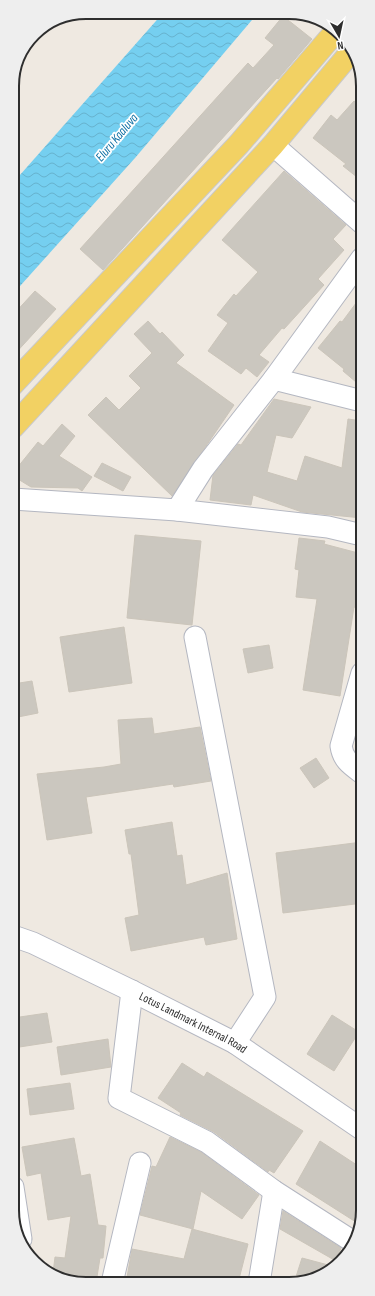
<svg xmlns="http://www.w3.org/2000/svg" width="375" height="1296" viewBox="0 0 375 1296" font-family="'Sofia Sans Condensed',sans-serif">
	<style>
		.water { fill: url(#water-waves) }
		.building { fill: #cbc7bf; stroke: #cbc5ba }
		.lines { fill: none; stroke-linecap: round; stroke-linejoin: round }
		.minor-casing { stroke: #b4b7c1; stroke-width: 23 }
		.major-casing { stroke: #c9c9c9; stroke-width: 24 }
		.minor { stroke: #fff; stroke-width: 21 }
		.major { stroke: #f2d163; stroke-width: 22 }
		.labels { text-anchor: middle; stroke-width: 3.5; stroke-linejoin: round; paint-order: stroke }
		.street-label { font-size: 12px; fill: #2e2e2e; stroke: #fff }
		.water-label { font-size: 13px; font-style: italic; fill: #0d6fa3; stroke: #fff }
		.rim { fill: none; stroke: #2e2e2e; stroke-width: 2 }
	</style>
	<defs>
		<pattern id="water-waves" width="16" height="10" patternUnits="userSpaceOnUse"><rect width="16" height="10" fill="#75cff0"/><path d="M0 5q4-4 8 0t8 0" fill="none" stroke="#66b2ce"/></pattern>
	</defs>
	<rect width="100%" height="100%" fill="#efe9e1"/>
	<!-- water -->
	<path class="water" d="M 163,13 L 258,13 L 135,158 L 12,295 L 12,184 Z"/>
	<!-- building -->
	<path class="building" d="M 283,16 L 312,39 L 278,79 L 277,78 L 103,270 L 80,249 L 248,63 L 253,68 L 274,45 L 265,38 Z
		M 354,101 L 362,108 L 362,181 L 343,166 L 346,164 L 313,138 L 331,115 L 337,120 Z
		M 284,171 L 346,225 L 333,239 L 344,250 L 318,279 L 324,285 L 284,329 L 282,328 L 259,355 L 269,362 L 257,377 L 246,368 L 241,374 L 208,351 L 228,323 L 217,315 L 234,294 L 236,296 L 258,272 L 222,240 Z
		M 35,291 L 56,309 L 12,357 L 12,316 Z
		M 362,295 L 362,375 L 356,382 L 343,371 L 344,369 L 318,348 L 340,321 L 342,322 Z
		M 148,321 L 160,334 L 162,332 L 184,355 L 176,363 L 234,405 L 172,496 L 88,415 L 106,397 L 119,410 L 141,388 L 129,376 L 152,353 L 134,334 Z
		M 274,399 L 311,407 L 292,438 L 276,435 L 267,472 L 297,481 L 305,456 L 342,468 L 348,419 L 362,421 L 362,518 L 302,512 L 253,495 L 251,505 L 210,500 L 213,475 L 238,444 L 241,445 Z
		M 62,424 L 75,436 L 59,456 L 92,477 L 82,491 L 78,488 L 31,487 L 13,476 L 13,473 L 38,442 L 43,446 Z
		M 102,463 L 131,477 L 123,491 L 94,476 Z
		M 135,535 L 201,541 L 192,625 L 127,618 Z
		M 299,538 L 325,541 L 324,544 L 362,554 L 362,609 L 354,607 L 340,696 L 303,690 L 317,599 L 296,597 L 299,570 L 295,569 Z
		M 124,627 L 132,683 L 69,692 L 60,637 Z
		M 269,645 L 273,668 L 248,673 L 243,649 Z
		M 32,681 L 38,713 L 13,718 L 13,684 Z
		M 152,718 L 154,734 L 200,727 L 211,781 L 174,787 L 173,784 L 86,797 L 92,833 L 47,840 L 37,774 L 104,767 L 121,764 L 118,720 Z
		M 316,758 L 329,778 L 314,788 L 300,768 Z
		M 172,822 L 177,856 L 182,855 L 186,885 L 227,873 L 237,939 L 206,945 L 204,937 L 131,951 L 125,918 L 139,915 L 131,854 L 129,854 L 125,830 Z
		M 362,842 L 363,903 L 283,913 L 276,853 Z
		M 47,1013 L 52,1042 L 13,1048 L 13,1018 Z
		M 332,1015 L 359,1032 L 334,1071 L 307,1054 Z
		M 108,1039 L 111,1067 L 61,1075 L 57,1047 Z
		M 182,1063 L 204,1077 L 207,1072 L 303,1131 L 274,1173 L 269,1170 L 268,1172 L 214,1132 L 180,1115 L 181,1113 L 158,1098 Z
		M 70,1083 L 74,1109 L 30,1115 L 27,1089 Z
		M 170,1137 L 201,1152 L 259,1195 L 242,1219 L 201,1191 L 193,1229 L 140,1215 L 152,1166 L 156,1167 Z
		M 74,1138 L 81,1176 L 90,1174 L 98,1225 L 106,1226 L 103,1258 L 100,1258 L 96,1283 L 72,1283 L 53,1273 L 55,1257 L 65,1258 L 71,1216 L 48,1220 L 41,1173 L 27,1176 L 22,1147 Z
		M 320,1141 L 363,1169 L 363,1214 L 359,1224 L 296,1184 Z
		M 283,1211 L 341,1248 L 336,1261 L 280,1229 Z
		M 192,1229 L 248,1244 L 238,1283 L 126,1283 L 132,1249 L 184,1259 Z
		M 302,1258 L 332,1266 L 303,1283 L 294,1283 Z"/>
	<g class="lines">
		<defs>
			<g id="minor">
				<path d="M 273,145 L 362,223"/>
				<path d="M 274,379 L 362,401"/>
				<path d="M 13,499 L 177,510 L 328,527 L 362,535"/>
				<path d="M 177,510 L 203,469 L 274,379 L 362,258"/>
				<path d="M 195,637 L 265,997 L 235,1043"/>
				<path d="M 362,673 L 341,746 C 343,760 351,765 362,773"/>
				<path id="s1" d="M 13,936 L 33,943 L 132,991 L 235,1043 L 363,1130"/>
				<path d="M 132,991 L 119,1098 L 207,1142 L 274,1191 L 352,1241"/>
				<path d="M 13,1187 L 21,1239"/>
				<path d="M 112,1283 L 140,1163"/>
				<path d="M 259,1283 L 274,1191"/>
			</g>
			<path id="major" d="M 12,385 L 239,144 L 336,31
				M 13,427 L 273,145 L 351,52"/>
		</defs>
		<!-- minor casing -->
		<use href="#minor" class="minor-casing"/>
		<!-- major casing -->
		<use href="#major" class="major-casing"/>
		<!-- minor -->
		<use href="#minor" class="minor"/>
		<!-- major -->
		<use href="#major" class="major"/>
	</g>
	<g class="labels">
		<!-- street labels -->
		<g class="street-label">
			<text dy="4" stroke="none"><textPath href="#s1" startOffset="200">Lotus Landmark Internal Road</textPath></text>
		</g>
		<!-- water labels -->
		<g class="water-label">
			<text transform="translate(116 137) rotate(-50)" y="5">Eluru Kaaluva</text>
		</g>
	</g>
	<!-- crop -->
	<path d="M0 0H375V1296H0ZM86 19H289A67 67 0 0 1 356 86V1210A67 67 0 0 1 289 1277H86A67 67 0 0 1 19 1210V86A67 67 0 0 1 86 19Z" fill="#eee" fill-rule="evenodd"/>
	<path class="rim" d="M86 19H289A67 67 0 0 1 356 86V1210A67 67 0 0 1 289 1277H86A67 67 0 0 1 19 1210V86A67 67 0 0 1 86 19Z"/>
	<!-- north arrow -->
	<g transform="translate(339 36) rotate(171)" stroke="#ffffff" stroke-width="3" paint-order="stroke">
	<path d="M0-3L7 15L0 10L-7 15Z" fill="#2e2e2e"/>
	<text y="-6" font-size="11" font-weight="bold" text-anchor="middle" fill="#2e2e2e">N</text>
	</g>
</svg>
